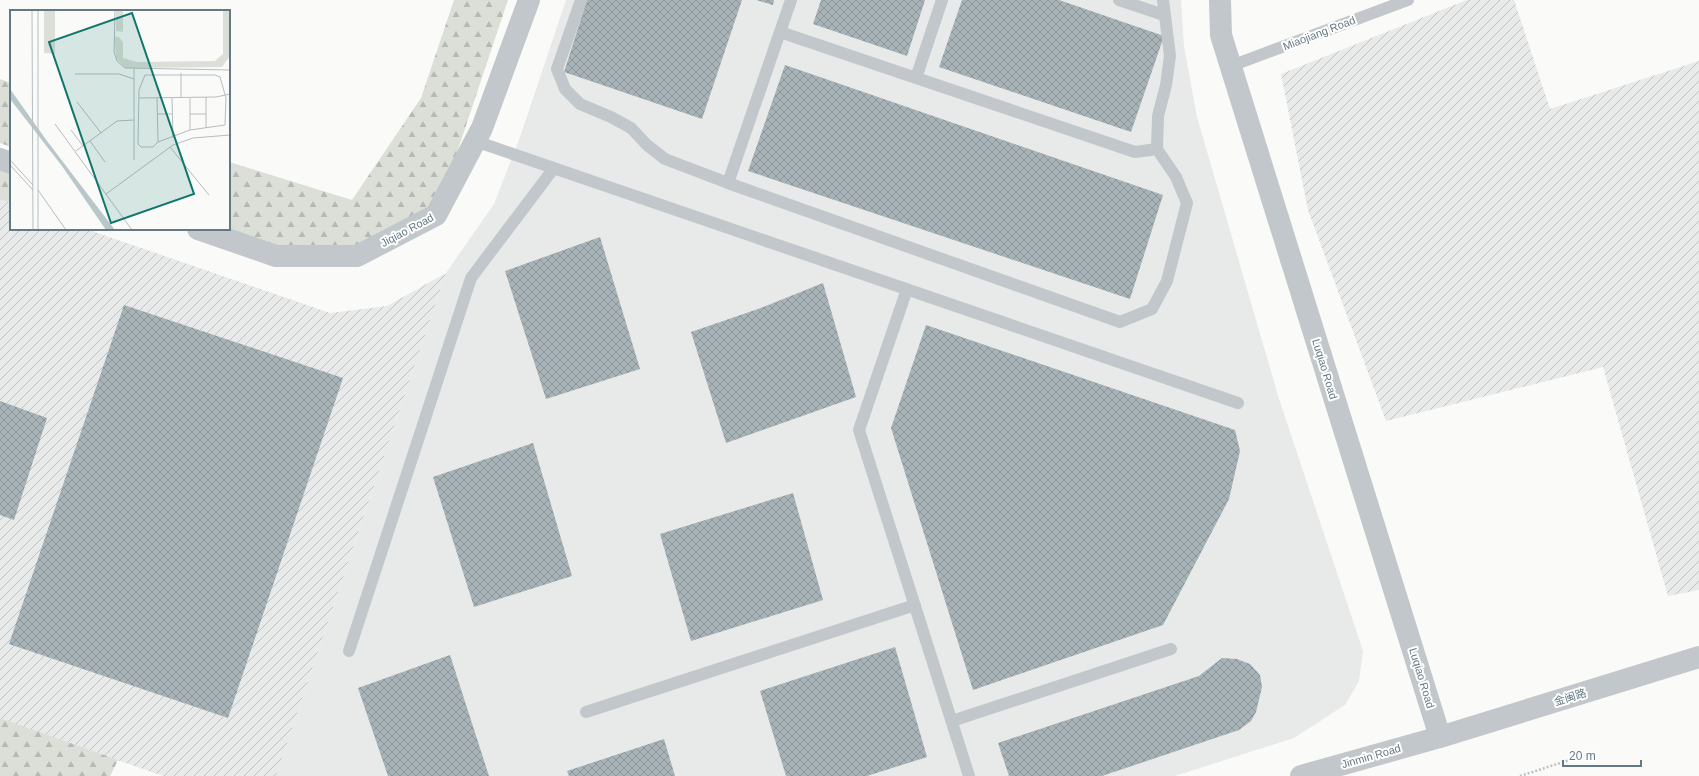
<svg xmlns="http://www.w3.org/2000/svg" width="1699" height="776" viewBox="0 0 1699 776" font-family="Helvetica,'Noto Sans SC',sans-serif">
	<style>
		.built { fill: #e8eae9 }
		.industrial { fill: url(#industrial-furrows) }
		.forest { fill: url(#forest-firs) }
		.building { fill: url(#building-cross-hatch) }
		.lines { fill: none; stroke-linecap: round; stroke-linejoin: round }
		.path { stroke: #bbc0c2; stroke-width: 2.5; stroke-dasharray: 2 2; stroke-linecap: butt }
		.service { stroke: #c1c7ca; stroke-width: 12 }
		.minor { stroke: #c1c7ca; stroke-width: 22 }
		.labels { text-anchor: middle; stroke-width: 4; stroke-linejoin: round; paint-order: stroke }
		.street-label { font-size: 11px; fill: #647983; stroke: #fff }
		.inset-road { fill: none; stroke: #b5bec2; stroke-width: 1 }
		.view { fill: #0f766e; fill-opacity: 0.15; stroke: #0f766e; stroke-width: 2 }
		.inset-edge { fill: none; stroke: #647983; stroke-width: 2 }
	</style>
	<defs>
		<pattern id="industrial-furrows" width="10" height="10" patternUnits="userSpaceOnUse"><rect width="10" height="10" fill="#e8eae9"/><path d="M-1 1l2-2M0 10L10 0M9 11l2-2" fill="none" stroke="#c0c2c2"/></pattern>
		<pattern id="forest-firs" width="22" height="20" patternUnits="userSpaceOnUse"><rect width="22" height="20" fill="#dbdfd7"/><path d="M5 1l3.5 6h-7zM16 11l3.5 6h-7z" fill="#b5bab4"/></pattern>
		<pattern id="building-cross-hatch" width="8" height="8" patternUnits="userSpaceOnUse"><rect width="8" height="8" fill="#a7b3b7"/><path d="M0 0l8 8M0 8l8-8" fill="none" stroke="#8c969a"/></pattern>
	</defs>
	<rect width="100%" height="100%" fill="#fafaf8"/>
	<!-- built -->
	<path class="built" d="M 566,0 L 1181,0 L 1184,46 L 1197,117 L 1279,399 L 1363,651 L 1359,681 L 1345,705 L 1294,738 L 1175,776 L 276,776 L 446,273 L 494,204 L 520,137 Z"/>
	<!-- industrial -->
	<path class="industrial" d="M 1467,0 L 1514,0 L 1550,109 L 1699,61 L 1699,590 L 1668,596 L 1603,367 L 1386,421 L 1308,210 L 1281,74 Z
		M 0,199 L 11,203 L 11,229 L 86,229 L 330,313 L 387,306 L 446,273 L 276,776 L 163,776 L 0,719 Z"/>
	<!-- forest -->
	<path class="forest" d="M 454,0 L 508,0 L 436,215 L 327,256 L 276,256 L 229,229 L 229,162 L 352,200 L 421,98 Z
		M 0,79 L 11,83 L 11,147 L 0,143 Z
		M 0,159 L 11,163 L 11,203 L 0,199 Z
		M 0,718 L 118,760 L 110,776 L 0,776 Z"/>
	<!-- building -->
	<path class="building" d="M 587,0 L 742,0 L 702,119 L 564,72 Z
		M 756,0 L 774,0 L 773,5 Z
		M 821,0 L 925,0 L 907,56 L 813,24 Z
		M 962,0 L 1059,0 L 1164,36 L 1131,132 L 939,67 Z
		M 785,65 L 1163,195 L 1130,299 L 748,171 Z
		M 600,237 L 640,369 L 546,399 L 505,271 Z
		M 823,283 L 856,397 L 726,443 L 691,332 L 758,309 Z
		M 124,305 L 343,378 L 228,718 L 9,644 Z
		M 926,325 L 1235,430 L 1240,451 L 1229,499 L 1163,625 L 973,690 L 891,428 Z
		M 0,401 L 47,418 L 14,520 L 0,515 Z
		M 533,443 L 572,576 L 474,607 L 433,477 Z
		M 793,493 L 823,600 L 691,641 L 660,534 Z
		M 895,647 L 927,757 L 867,776 L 786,776 L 760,691 Z
		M 450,655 L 489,776 L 388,776 L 358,688 Z
		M 1222,658 L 1237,659 L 1250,664 L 1260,675 L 1262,687 L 1256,712 L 1251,721 L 1239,730 L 1102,776 L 1009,776 L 998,743 L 1199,676 Z
		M 664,739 L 675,776 L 569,776 L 567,771 Z"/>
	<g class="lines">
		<!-- path -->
		<path class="path" d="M 1520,776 L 1585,755"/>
		<!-- service -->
		<path class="service" d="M 581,0 L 557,69 L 565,89 L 580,104 L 611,117 L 631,128 L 647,145 L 665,159 L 728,183 L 1120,322 L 1152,309 L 1167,281 L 1187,203 L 1176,177 L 1157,149 L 1158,116 L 1166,85 L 1170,56 L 1163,0
			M 1119,0 L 1164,15
			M 780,32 L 1135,152 L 1157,149
			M 1231,66 L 1408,0
			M 916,78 L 942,0
			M 475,141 L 1238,403
			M 728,183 L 791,0
			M 907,289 L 859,430 L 969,776
			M 349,651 L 471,278 L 554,168
			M 586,712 L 915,605
			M 952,721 L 1171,649"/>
		<!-- minor -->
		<path class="minor" d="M 1220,0 L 1221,35 L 1440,737
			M 0,159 L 11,163
			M 198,229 L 276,256 L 357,256 L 436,215 L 482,128 L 529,0
			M 1301,776 L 1440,737 L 1699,657"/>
	</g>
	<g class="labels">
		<!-- street labels -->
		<g class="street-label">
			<text transform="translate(1319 33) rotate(-21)" y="4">Miaojiang Road</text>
			<text transform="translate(407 230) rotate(-28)" y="4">Jiqiao Road</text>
			<text transform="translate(1325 369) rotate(73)" y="4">Luqiao Road</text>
			<text transform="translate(1422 678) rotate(73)" y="4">Luqiao Road</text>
			<text transform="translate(1570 697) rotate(-17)" y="4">金闽路</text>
			<text transform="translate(1371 756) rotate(-16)" y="4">Jinmin Road</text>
		</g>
	</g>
	<!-- overview -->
	<g transform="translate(10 10)">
		<rect width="220" height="220" fill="#fafaf8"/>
		<path d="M 34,0 L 45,0 L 45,44 L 34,43 ZM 106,0 L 113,0 L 113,22 L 106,21 ZM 213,0 L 220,0 L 220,46 L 212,57 L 115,58 L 106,48 L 104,26 L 109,27 L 113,32 L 113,48 L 127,52 L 205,51 L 213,44 Z" fill="#dbdfd7"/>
		<path d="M 0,79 L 37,131 L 105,220 L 96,220 L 52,156 L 0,89 Z" fill="#b9c7ca"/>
		<path class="inset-road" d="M 22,0 L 23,220M 28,0 L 28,220M 105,0 L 104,42 L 107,51 L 115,58 L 220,60M 124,59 L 124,150M 171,63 L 171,88M 65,64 L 109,64 L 124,69M 135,65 L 205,65 L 210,67 L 216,88 L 215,115 L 180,120 L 148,132 L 143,137 L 131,137 L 128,134 L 129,80 ZM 196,87 L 196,118M 129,88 L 206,87 L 220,84M 147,88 L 148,132M 162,88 L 163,128M 180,88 L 180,120M 67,92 L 91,123M 147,104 L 162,104M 180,104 L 196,104M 45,114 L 122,220M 61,120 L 73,136M 80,131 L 95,152M 160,137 L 199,185M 66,141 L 107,111 L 124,110M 0,150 L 23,175M 0,155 L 23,180M 28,180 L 56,220M 96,184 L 163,135 L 183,128 L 220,125"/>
		<path class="view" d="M 122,3 L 184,184 L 101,213 L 39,32 Z"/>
		<rect width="220" height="220" class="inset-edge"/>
	</g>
	<!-- scale -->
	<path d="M1563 760v6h78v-6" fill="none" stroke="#647983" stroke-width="2"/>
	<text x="1569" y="760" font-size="12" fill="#647983" stroke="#ffffff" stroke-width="3" paint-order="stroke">20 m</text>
</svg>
